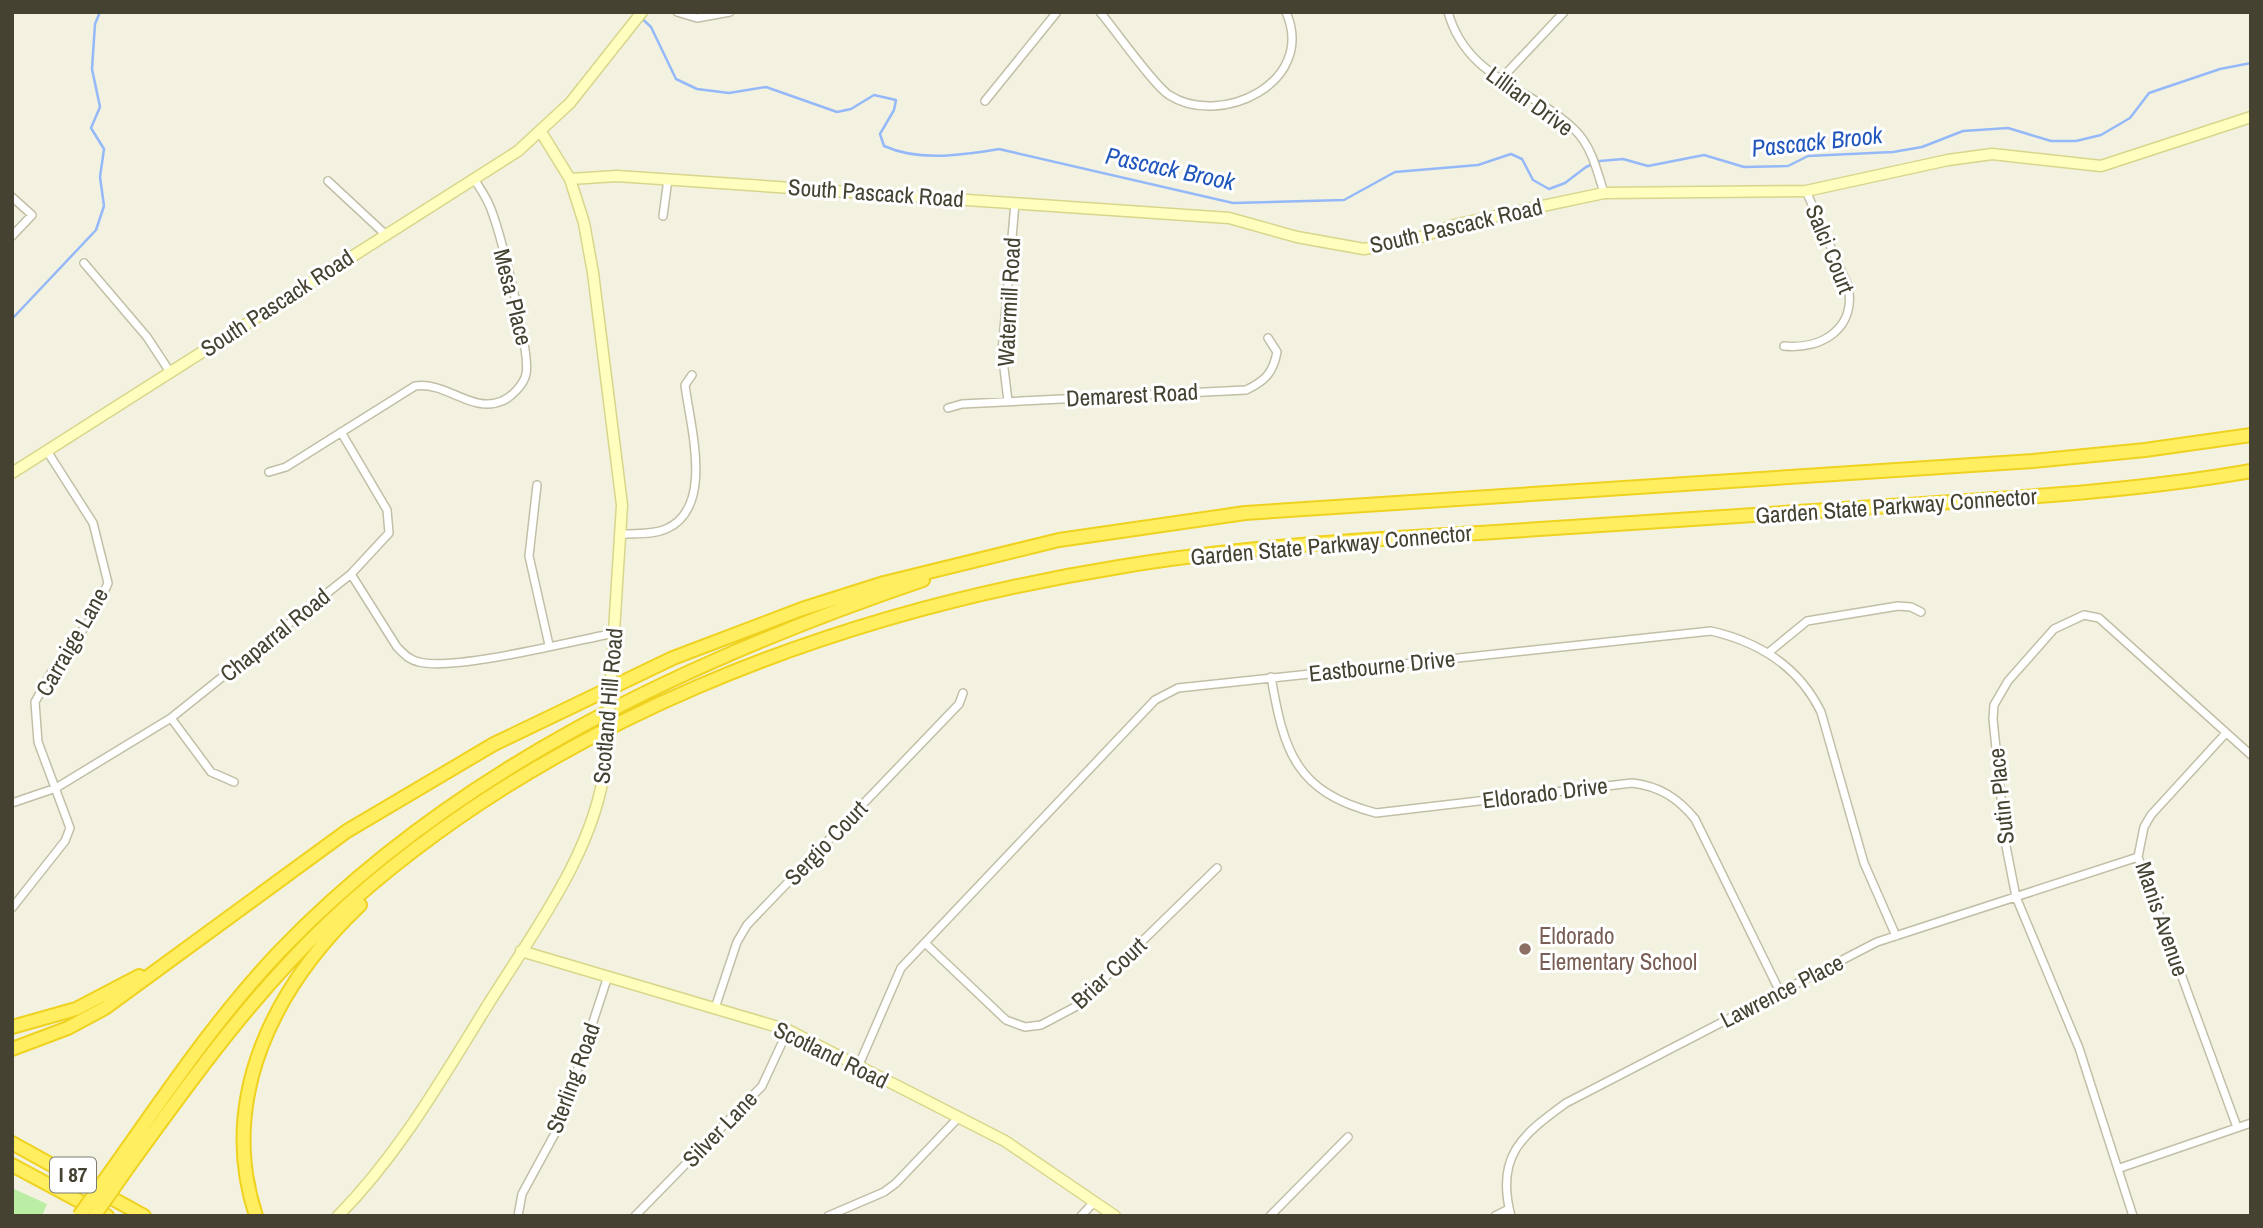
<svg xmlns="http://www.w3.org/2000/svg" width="2263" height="1228" viewBox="0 0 2263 1228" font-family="'Archivo Narrow',sans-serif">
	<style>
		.green { fill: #bceda5 }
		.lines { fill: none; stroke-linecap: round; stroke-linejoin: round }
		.stream { stroke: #95b9f8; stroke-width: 2.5 }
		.street-casing { stroke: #c2bfa6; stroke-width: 10 }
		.secondary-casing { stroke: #d8d68b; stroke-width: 13 }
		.highway-casing { stroke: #efd220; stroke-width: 16 }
		.street { stroke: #fff; stroke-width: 7 }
		.secondary { stroke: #fffebf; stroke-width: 10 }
		.highway { stroke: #ffee60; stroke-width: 12 }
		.secondary-bridge-casing { stroke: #d8d68b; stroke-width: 13; stroke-linecap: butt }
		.highway-bridge-casing { stroke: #efd220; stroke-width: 16; stroke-linecap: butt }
		.secondary-bridge { stroke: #fffebf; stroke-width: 10 }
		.highway-bridge { stroke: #ffee60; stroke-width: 12 }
		.education-dot { fill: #8d6e63; stroke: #fff; stroke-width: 2.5 }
		.labels { text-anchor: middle; stroke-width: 6; stroke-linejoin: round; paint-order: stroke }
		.shield { fill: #fff; stroke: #7d7b70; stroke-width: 2 }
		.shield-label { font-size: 21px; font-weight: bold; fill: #454232 }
		.street-label { font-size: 23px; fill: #454232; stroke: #fff }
		.education-label { font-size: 23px; fill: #785e54; stroke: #fff; text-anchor: start }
		.water-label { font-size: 24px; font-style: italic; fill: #2056bc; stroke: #fff }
	</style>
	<rect width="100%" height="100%" fill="#f3f2e1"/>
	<!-- green -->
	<path class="green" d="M 12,1188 L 47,1204 L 42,1216 L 12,1216 Z"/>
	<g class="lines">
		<!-- stream -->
		<path class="stream" d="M 635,12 L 651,27 L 676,79 L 697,89 L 729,93 L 766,87 L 837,112 L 851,109 L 874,95 L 896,100 L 894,110 L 880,134 L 884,146 C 920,162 961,155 999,149 L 1233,203 L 1344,200 L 1395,172 L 1478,165 L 1511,154 L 1522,159 L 1533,180 L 1549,189 L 1565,183 L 1586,167 L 1600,161 L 1623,159 L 1648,166 L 1704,155 L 1744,167 L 1788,166 L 1808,156 L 1893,152 L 1922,147 L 1963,131 L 2008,128 L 2051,141 L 2076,141 L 2101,135 L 2130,118 L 2149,93 L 2220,69 L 2251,63
			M 12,319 L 96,230 L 104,206 L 100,177 L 104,149 L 91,128 L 100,107 L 92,69 L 95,24 L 100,12"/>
		<defs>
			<path id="street" d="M 677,12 L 697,18 L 730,12
				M 1100,12 C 1116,31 1152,83 1169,95 C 1220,128 1317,83 1286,12
				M 1448,12 C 1467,80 1531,87 1575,130 C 1592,147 1597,171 1604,193
				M 1500,80 L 1564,12
				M 985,101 L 1057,12
				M 328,181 L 385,234
				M 12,197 L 32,215 L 12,236
				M 663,216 L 668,179
				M 84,263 L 147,337 L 170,372
				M 1784,346 C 1822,350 1857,328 1848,286 L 1806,191
				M 1008,401 L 1002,352 L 1015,203
				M 948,408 L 962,404 L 1246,390 C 1265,381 1273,373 1277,352 L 1268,338
				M 269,472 L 286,467 L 415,386 C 446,381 472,414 502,401 C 512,397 524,384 526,374 C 531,354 501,236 492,212 C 488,199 481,190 474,179
				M 537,485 L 529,556 L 549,645
				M 623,534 C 637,533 653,535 666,529 C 715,508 690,426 685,385 L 692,375
				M 351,574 L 397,647 C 404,654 409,660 419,662 C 455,671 573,641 615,633
				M 1768,653 L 1807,621 L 1898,606 L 1911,607 L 1921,612
				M 1271,677 C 1284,751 1295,792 1376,813 L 1632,783 C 1659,786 1678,798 1695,819 L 1780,992
				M 171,718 L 211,772 L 234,782
				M 2226,733 L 2151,815 L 2144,827 L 2138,857 L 2237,1127
				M 12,803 L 56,788 L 171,718 L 351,574 L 389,533 L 387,510 L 341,432
				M 12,908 L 65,841 L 70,828 L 38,742 L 35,702 L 51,673 L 95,613 L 108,583 L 93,523 L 47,451
				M 925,943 L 1006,1020 L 1025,1027 L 1041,1025 L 1075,1007 L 1217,868
				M 715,1008 L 737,942 L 747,925 L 959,704 L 963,693
				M 858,1067 L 901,968 L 1155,700 L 1178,688 L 1711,631 C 1759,642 1799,667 1821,712 L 1864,863 L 1896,936
				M 2120,1168 L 2251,1123
				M 518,1216 L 522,1194 L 559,1126 L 608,976
				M 635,1216 L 762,1086 L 788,1030
				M 828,1216 L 884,1192 L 896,1183 L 958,1118
				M 1081,1216 L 1095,1201
				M 1270,1216 L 1348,1137
				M 1495,1216 L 1509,1209
				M 1511,1216 C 1495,1156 1522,1135 1566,1103 L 1877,942 L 2138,857
				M 2133,1216 L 2079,1048 L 2016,897 L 2006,846 L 1993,719 L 1994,705 L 2008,681 L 2054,629 L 2084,615 L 2099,618 L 2251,755"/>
			<path id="secondary" d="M 541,132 L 570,179 L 584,223 L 593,273 L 622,505 L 612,663
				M 570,179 L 617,176 L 1229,218 L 1297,237 L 1364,249 L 1409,241 L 1458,224 L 1604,193 L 1806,191 L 1948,160 L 1992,154 L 2101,166 L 2251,117
				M 12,473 L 518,151 L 570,103 L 642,12
				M 521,951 L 788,1030 L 1005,1141 L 1115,1216
				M 338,1216 C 400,1153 443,1077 489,1003 C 534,931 596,849 605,764"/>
			<path id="highway" d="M 12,1027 L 76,1009 L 139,976
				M 12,1049 L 68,1028 L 105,1008 L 347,831 L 494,744 L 673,658 L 802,609 L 884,583 L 1059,540 L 1245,513 L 2033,461 L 2145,450 L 2251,435
				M 12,1143 L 144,1216
				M 119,1160 C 170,1088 219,1015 280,951 C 455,769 688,660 923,580
				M 12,1165 L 107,1216
				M 129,1166 C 191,1080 252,995 329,922 C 543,722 834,613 1119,567 C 1239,547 1360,540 1480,533 C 1617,524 1753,515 1890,506 C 2010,498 2131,492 2251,471
				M 256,1216 C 217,1098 275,986 360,905"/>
		</defs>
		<!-- street casing -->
		<use href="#street" class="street-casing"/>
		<!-- secondary casing -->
		<use href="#secondary" class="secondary-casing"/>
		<!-- highway casing -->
		<use href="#highway" class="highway-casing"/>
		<!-- street -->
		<use href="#street" class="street"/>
		<!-- secondary -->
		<use href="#secondary" class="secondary"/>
		<!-- highway -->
		<use href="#highway" class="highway"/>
		<defs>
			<path id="secondary-bridge" d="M 605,764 L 612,663"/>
			<path id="highway-bridge" d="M 79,1216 L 119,1160
				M 94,1216 L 129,1166"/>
		</defs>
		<!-- secondary-bridge casing -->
		<use href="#secondary-bridge" class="secondary-bridge-casing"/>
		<!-- highway-bridge casing -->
		<use href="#highway-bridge" class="highway-bridge-casing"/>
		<!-- secondary-bridge -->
		<use href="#secondary-bridge" class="secondary-bridge"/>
		<!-- highway-bridge -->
		<use href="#highway-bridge" class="highway-bridge"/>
	</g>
	<!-- markers -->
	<circle class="education-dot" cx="1525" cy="949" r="7"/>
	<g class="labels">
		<!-- shield labels -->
		<rect class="shield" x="50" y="1157.5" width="46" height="35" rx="5"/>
		<g class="shield-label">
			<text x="73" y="1182">I 87</text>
		</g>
		<!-- street labels -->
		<g class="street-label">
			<text transform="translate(1530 101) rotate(36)" y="8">Lillian Drive</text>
			<text transform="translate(876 193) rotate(4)" y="8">South Pascack Road</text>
			<text transform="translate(1456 226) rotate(-13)" y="8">South Pascack Road</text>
			<text transform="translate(1830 249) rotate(68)" y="8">Salci Court</text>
			<text transform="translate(513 297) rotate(76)" y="8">Mesa Place</text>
			<text transform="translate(1009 302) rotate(-87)" y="8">Watermill Road</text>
			<text transform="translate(277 303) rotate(-33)" y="8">South Pascack Road</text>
			<text transform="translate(1132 395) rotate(-3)" y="8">Demarest Road</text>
			<text transform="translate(1896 506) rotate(-4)" y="8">Garden State Parkway Connector</text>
			<text transform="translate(1331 545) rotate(-5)" y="8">Garden State Parkway Connector</text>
			<text transform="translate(275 635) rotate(-39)" y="8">Chaparral Road</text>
			<text transform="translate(72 642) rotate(-60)" y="8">Carraige Lane</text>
			<text transform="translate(1382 666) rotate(-6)" y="8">Eastbourne Drive</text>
			<text transform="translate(608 706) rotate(-85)" y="8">Scotland Hill Road</text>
			<text transform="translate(1545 793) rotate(-7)" y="8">Eldorado Drive</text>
			<text transform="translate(2001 796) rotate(-96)" y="8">Sutin Place</text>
			<text transform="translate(826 843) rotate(-46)" y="8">Sergio Court</text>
			<text transform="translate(2162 919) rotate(71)" y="8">Manis Avenue</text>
			<text transform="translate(1109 973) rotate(-43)" y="8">Briar Court</text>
			<text transform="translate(1782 991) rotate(-27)" y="8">Lawrence Place</text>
			<text transform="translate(831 1055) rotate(26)" y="8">Scotland Road</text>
			<text transform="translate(573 1078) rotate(-70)" y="8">Sterling Road</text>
			<text transform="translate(720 1129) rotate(-46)" y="8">Silver Lane</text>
		</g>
		<!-- education labels -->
		<g class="education-label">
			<text x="1539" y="944">Eldorado<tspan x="1539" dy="26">Elementary School</tspan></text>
		</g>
		<!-- water labels -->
		<g class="water-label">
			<text transform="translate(1817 142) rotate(-6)" y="8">Pascack Brook</text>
			<text transform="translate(1170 169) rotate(12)" y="8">Pascack Brook</text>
		</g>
	</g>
	<!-- border -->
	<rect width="2263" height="1228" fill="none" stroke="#454232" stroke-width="28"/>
</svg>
